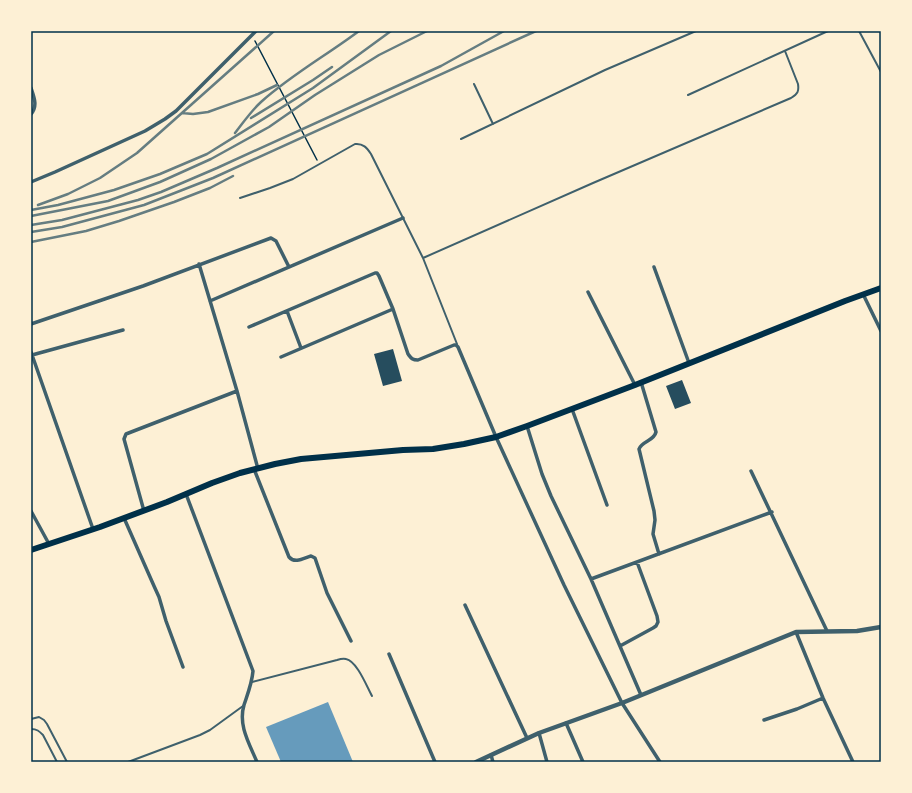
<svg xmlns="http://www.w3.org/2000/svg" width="912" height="793" viewBox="0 0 912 793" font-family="Rubik,sans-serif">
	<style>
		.water { fill: #669bbc }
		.building { fill: #264d5e }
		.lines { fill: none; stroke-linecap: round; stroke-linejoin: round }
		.path { stroke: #003049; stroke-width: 1.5 }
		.service { stroke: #3f606c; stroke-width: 2 }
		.minor { stroke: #3f606c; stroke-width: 3.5 }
		.tertiary { stroke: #3f606c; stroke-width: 4.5 }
		.trunk { stroke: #003049; stroke-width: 6 }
		.rail { stroke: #657d81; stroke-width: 2.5 }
		.neatline { fill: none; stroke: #003049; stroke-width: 1.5 }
	</style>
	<rect width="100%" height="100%" fill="#fdf0d5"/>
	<!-- water -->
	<path class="water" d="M 328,702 L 353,762 L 281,762 L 266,727 Z"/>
	<!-- building -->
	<path class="building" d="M 393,349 L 402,381 L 383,386 L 374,354 Z
		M 682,380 L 691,403 L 675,409 L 666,386 Z"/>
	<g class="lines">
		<!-- path -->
		<path class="path" d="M 255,41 L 317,160"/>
		<!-- service -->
		<path class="service" d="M 859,31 L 881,72
			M 474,84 L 493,124
			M 688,95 L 828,31
			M 461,139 L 605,70 L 696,31
			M 240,198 L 270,188 L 293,179 L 355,144 C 363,143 367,148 371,154 L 423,258 L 457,344
			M 423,258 L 593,183 L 791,98 C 798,94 799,91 798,84 L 785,51
			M 252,682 L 337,660 C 340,659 343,658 346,659 C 357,661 367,687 372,696
			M 31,719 L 39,717 L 44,720 L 47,724 L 67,762
			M 31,729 C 37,729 39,731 43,735 L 57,762
			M 128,762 L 200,735 L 210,730 L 243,706"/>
		<!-- minor -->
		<path class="minor" d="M 31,88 C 34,97 38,106 31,114
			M 31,182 L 55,172 L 145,131 L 165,119 L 176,111 L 256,31
			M 199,264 L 237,391 L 258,469
			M 654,267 L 689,363
			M 588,292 L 635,385
			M 863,294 L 881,331
			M 210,301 L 403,218
			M 287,311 L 301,348
			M 31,324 L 143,286 L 271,238 L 276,241 L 289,267
			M 249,327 L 375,273 L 377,273 L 379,276 L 393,309 L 408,354 C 411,358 412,360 418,360 L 454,345 L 456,345 L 458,347 L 496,437 L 564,585 L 622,703 L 660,762
			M 31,352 L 93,529
			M 32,355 L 123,330
			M 281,357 L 393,309
			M 641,382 L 656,432 C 654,441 642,441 639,449 L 654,511 L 655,520 L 653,534 L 659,554
			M 572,409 L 607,505
			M 527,426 L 542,474 L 551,496 L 591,579 L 641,695
			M 254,469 L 289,557 C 295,564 304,558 311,556 L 315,558 L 327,593 L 351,641
			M 751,471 L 827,631
			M 186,494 L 253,671 C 252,683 248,693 244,705 C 238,725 249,743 257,762
			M 31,511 L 49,544
			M 144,511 L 124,439 L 126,434 L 237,391
			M 124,518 L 154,586 L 159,597 L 166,621 L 183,667
			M 591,579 L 772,512
			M 465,605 L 527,738
			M 796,632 L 823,698 L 853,762
			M 620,646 L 653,628 L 656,626 L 658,622 L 657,616 L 637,562
			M 389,654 L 435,762
			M 764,720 L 797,709 L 823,698
			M 566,723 L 583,762
			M 539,733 L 547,762
			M 491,755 L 493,762"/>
		<!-- tertiary -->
		<path class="tertiary" d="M 476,762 L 539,733 L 622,703 L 796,632 L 857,631 L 881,627"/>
		<!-- trunk -->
		<path class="trunk" d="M 31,550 L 100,527 L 167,502 L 212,483 L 240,473 L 275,464 L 301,459 L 403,450 L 433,449 L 464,444 L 496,437 L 527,426 L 635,385 L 845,301 L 881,288"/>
		<!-- rail -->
		<path class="rail" d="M 182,113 L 193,114 L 208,112 L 258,94 L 277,85
			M 251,118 L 313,80 L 332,67
			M 235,133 C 243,123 251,111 261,102 C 291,75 327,55 359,31
			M 38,205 L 68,194 L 100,178 L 137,153 L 274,31
			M 31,210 L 58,205 L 114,190 L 160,174 L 207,154 L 313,88 L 391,31
			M 31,216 L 108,201 L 160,182 L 211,159 L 269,127 L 315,95 L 379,55 L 427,31
			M 31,225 L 62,220 L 138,200 L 161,192 L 217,168 L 441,66 L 504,31
			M 31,232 L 62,227 L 144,205 L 213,178 L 536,31
			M 31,242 L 86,231 L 119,221 L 174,202 L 210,188 L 233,176"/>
	</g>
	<!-- border -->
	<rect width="912" height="793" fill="none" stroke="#fdf0d5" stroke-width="64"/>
	<rect x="32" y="32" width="848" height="729" class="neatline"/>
</svg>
